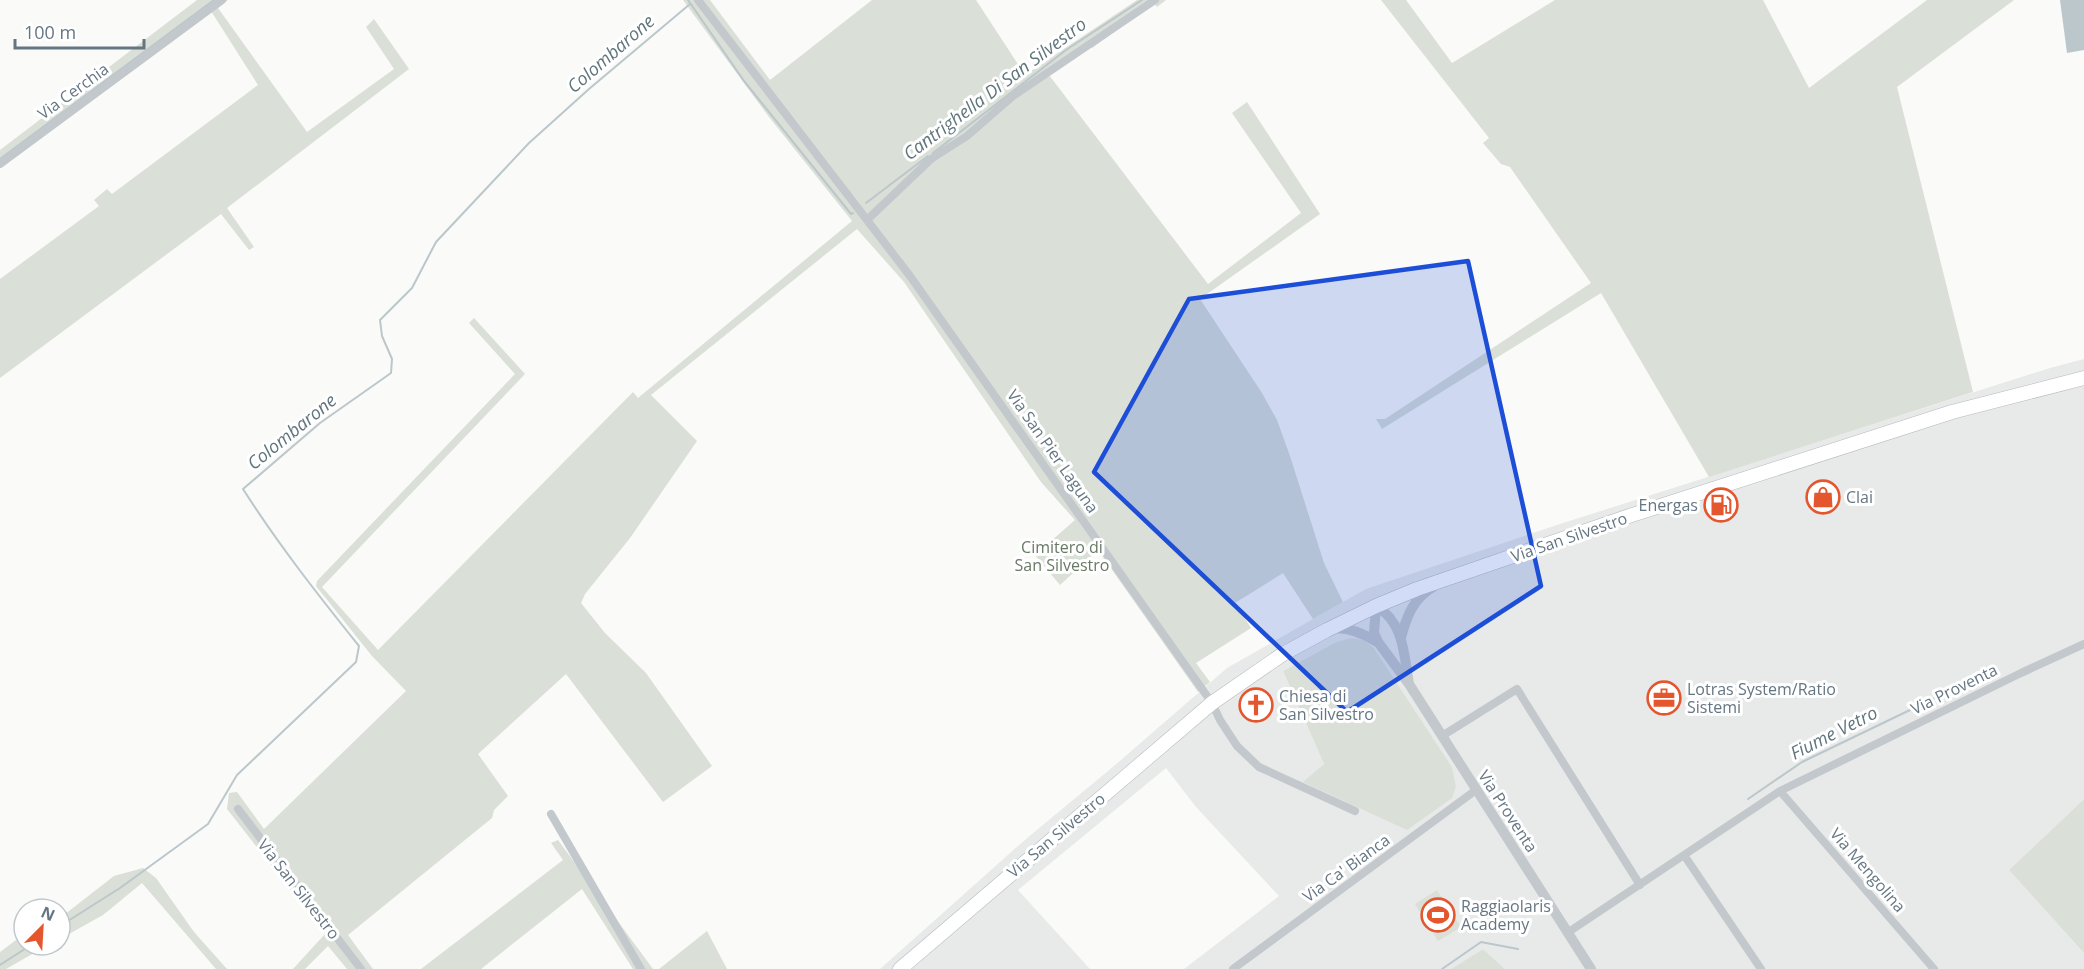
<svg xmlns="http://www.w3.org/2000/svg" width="2084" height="969" viewBox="0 0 2084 969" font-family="'Open Sans',sans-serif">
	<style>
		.built { fill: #e8e9e9; fill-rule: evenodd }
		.green { fill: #dadfd7 }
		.water { fill: #bbc7cb }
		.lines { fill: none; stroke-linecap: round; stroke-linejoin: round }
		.stream { stroke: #bbc7cb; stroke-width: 2 }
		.primary-casing { stroke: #b5babe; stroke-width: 15 }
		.minor { stroke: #c3c8cc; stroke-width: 8 }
		.tertiary { stroke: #c3c8cc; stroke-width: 10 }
		.primary { stroke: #fff; stroke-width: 14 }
		.marked { fill: #1d4ed8; fill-opacity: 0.2; stroke: #1d4ed8; stroke-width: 4.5; stroke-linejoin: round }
		.labels { text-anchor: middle; stroke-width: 6; stroke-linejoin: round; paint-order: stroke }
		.street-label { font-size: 16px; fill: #657683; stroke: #fff }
		.poi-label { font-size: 16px; fill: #657683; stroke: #fff; text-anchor: start }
		.park-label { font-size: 16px; fill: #687a64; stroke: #fff }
		.water-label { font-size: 18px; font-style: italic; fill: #60757c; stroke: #fff }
	</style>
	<rect width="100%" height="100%" fill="#fafaf8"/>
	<!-- built -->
	<path class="built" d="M 2084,359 L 2084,799 L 2009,870 L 2084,953 L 2084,969 L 1505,969 L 1483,949 L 1451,969 L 1184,969 L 1279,896 L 1196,807 L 1166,768 L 1018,890 L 1090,969 L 880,969 L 1026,839 L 1114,766 L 1227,668 L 1366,589 L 1560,524 L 2050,368 ZM 1350,638 L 1374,648 L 1452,767 L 1456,786 L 1304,782 L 1324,764 L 1283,671 L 1336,642 Z"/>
	<!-- green -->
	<path class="green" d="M 197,0 L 228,0 L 218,8 L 307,132 L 394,69 L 366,27 L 374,19 L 409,69 L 227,208 L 254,247 L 249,250 L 221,214 L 0,378 L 0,279 L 99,206 L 94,200 L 107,189 L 112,194 L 258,85 L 211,11 L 0,168 L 0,150 Z
		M 683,0 L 710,0 L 770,80 L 872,0 L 976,0 L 1025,75 L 1137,0 L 1166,0 L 1157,7 L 1154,3 L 1092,48 L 1089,46 L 1049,75 L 1208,284 L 1301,213 L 1232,113 L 1247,102 L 1320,214 L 1200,299 L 1262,393 L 1277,420 L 1290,456 L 1324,563 L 1343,602 L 1313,619 L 1283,573 L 1235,603 L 1251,628 L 1196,663 L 1210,682 L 1198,692 L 1098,550 L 1060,585 L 1035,555 L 1075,520 L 1041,482 L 904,282 L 857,229 L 651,395 L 697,441 L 630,538 L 585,594 L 581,603 L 605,633 L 646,673 L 712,766 L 663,802 L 566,674 L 478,754 L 508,796 L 494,810 L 492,818 L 348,935 L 373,969 L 347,969 L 328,946 L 305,969 L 293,969 L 325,934 L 227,809 L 229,793 L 237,792 L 264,829 L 406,691 L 372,656 L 316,586 L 317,581 L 515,374 L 469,323 L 474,318 L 525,374 L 322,587 L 378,650 L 633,392 L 638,398 L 852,221 L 769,117 Z
		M 1381,0 L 1406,0 L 1452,63 L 1555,0 L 1763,0 L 1809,88 L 1927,0 L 2014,0 L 1897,87 L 1973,392 L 1709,477 L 1601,293 L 1382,429 L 1376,419 L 1385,419 L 1591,283 L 1510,167 L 1501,164 L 1483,143 L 1489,138 Z
		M 1350,638 L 1363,640 L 1374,648 L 1452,767 L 1456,786 L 1452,798 L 1407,830 L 1303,782 L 1324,764 L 1283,671 L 1336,642 Z
		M 2084,799 L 2084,953 L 2009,870 Z
		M 558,840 L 653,969 L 633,969 L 582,889 L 481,969 L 421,969 L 563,860 L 551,843 Z
		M 143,868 L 156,878 L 194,932 L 227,969 L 216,969 L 142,883 L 103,915 L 60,939 L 60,918 L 114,876 Z
		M 1437,890 L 1461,927 L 1438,941 L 1415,904 Z
		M 707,931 L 727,969 L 659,969 Z
		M 24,934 L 24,945 L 48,945 L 6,969 L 0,969 L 0,952 Z
		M 1483,949 L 1505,969 L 1451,969 Z"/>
	<!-- water -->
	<path class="water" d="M 2060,0 L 2084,0 L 2084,50 L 2067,53 Z"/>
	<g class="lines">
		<!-- stream -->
		<path class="stream" d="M 688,0 L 744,81 L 851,214 L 853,213
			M 933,153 L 1066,50 L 1142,0
			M 0,159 L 214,0
			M 866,203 L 928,156
			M 1748,799 L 1802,762 L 1937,697
			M 60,926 L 120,888 L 208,824 L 237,775 L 356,662 L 359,646 C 318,595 278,544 243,489 L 320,423 L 391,373 L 392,359 L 382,336 L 380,320 L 412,288 L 436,242 L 529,143 L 589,89 L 690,4
			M 0,965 L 31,945
			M 1442,969 L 1481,942 L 1518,949"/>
		<defs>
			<path id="primary" d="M 900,969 L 1212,703 L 1283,654 L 1327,630 L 1376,606 L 1417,589 L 1632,515 L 1952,412 L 2084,378"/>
		</defs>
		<!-- primary casing -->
		<use href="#primary" class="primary-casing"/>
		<!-- minor -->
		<path class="minor" d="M 698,0 L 910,276 L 1212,703 L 1220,720 L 1237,746 L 1259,767 L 1355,811
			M 0,164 L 222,0
			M 867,220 L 931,159 L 967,136 L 1013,96 L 1155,0
			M 1442,736 L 1517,689 L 1640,885
			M 1780,791 L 1934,969
			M 238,809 L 361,969
			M 551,814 L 641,969
			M 1684,855 L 1761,969
			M 1567,933 L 1780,791 L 2021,673 L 2084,644
			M 1233,969 L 1476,790"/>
		<!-- tertiary -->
		<path class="tertiary" d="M 1330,629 C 1347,626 1364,634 1377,642
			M 1401,638 C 1406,618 1413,598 1433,587
			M 1409,684 C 1404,655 1404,622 1376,606 L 1374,633 L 1378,642 L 1409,684 L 1591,969"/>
		<!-- primary -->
		<use href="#primary" class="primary"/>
	</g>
	<!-- marked area -->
	<path class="marked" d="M 1468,261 L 1541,586 L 1347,712 L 1094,472 L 1189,299 Z"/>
	<!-- icons -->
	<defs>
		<symbol id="shop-ring" viewBox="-11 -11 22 22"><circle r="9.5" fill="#fff" stroke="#e4572e" stroke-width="1.5"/><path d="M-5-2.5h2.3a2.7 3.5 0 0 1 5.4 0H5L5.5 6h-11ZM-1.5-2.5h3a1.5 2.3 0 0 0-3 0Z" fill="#e4572e"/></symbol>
		<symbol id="fuel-ring" viewBox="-11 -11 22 22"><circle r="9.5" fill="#fff" stroke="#e4572e" stroke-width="1.5"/><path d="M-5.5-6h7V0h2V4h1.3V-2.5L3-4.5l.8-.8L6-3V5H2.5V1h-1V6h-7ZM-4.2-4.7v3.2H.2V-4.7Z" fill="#e4572e"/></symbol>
		<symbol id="office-ring" viewBox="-11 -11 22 22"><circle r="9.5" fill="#fff" stroke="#e4572e" stroke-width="1.5"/><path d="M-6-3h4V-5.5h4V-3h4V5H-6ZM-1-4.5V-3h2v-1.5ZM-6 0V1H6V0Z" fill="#e4572e"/></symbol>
		<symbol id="church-ring" viewBox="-11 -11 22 22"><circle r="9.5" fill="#fff" stroke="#e4572e" stroke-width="1.5"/><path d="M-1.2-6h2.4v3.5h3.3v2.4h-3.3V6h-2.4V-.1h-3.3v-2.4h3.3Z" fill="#e4572e"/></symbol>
		<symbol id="stadium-ring" viewBox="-11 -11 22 22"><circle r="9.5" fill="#fff" stroke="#e4572e" stroke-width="1.5"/><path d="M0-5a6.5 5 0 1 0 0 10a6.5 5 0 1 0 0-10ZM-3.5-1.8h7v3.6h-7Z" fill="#e4572e"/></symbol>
	</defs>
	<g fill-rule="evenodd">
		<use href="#shop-ring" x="1804" y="478" width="38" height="38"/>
		<use href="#fuel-ring" x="1702" y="486" width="38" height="38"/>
		<use href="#office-ring" x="1645" y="679" width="38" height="38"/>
		<use href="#church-ring" x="1237" y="686" width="38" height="38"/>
		<use href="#stadium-ring" x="1419" y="896" width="38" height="38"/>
	</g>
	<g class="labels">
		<!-- street labels -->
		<g class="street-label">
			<text transform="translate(73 91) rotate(-36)" y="6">Via Cerchia</text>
			<text transform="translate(1053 451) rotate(55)" y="6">Via San Pier Laguna</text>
			<text transform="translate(1569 537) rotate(-19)" y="6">Via San Silvestro</text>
			<text transform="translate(1954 689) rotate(-26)" y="6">Via Proventa</text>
			<text transform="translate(1508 811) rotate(57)" y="6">Via Proventa</text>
			<text transform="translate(1056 835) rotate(-40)" y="6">Via San Silvestro</text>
			<text transform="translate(1346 868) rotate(-36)" y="6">Via Ca' Bianca</text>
			<text transform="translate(1868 870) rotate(49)" y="6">Via Mengolina</text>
			<text transform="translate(299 889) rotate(52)" y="6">Via San Silvestro</text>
		</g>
		<!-- poi labels -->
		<g class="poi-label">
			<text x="1846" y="503">Clai</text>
			<text x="1698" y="511" text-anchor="end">Energas</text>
			<text x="1687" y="695">Lotras System/Ratio<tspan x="1687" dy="18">Sistemi</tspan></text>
			<text x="1279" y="702">Chiesa di<tspan x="1279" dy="18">San Silvestro</tspan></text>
			<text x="1461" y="912">Raggiaolaris<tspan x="1461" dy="18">Academy</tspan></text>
		</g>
		<!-- park labels -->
		<g class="park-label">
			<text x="1062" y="553">Cimitero di<tspan x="1062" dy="18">San Silvestro</tspan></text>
		</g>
		<!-- water labels -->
		<g class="water-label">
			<text transform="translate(611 54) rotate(-41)" y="6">Colombarone</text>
			<text transform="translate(995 89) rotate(-37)" y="6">Cantrighella Di San Silvestro</text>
			<text transform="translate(292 432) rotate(-39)" y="6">Colombarone</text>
			<text transform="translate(1834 733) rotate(-27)" y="6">Fiume Vetro</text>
		</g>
	</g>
	<!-- north arrow -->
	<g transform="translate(42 927) rotate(24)"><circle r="28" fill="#ffffff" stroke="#c1c8cd" stroke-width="1.5"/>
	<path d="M0-4.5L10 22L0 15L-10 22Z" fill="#e4572e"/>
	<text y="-9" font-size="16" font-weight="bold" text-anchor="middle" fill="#657683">N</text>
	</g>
	<!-- scale -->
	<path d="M15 39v9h129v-9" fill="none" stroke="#657683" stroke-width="3"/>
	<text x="24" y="39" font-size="18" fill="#657683" stroke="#ffffff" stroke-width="4.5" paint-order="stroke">100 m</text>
</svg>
